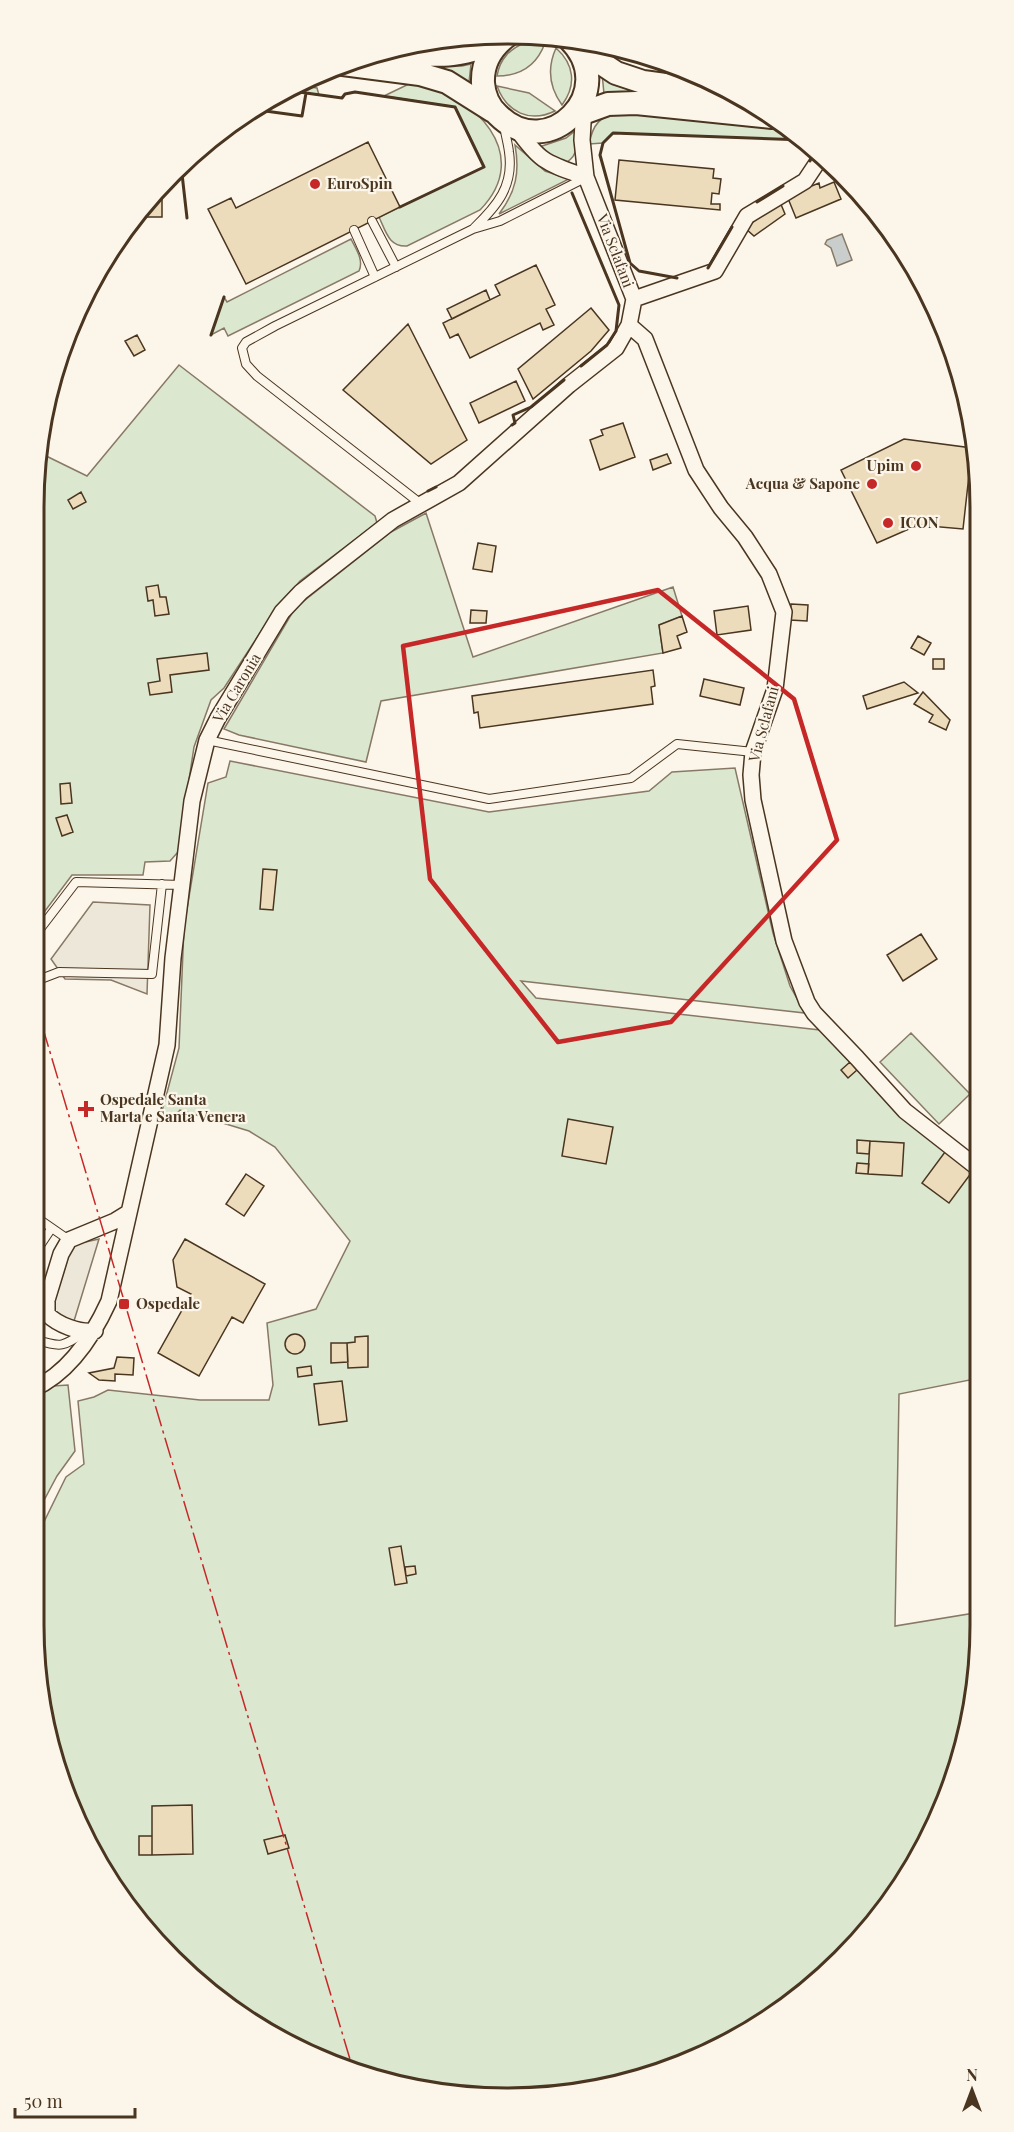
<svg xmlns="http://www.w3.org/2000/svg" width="1014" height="2132" viewBox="0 0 1014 2132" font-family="'Playfair Display',serif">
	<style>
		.green { fill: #dce7d0; stroke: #887966; stroke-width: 1.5 }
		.parking { fill: #ede7d9; stroke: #887966; stroke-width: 1.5 }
		.water { fill: #c9cecd; stroke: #887966; stroke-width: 1.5 }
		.building { fill: #ecdcbc; stroke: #4a3520; stroke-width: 1.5 }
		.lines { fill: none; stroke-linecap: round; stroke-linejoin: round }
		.service-casing { stroke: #4a3520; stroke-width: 10 }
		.minor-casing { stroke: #4a3520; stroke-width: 18 }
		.primary-casing { stroke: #4a3520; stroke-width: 26 }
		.service { stroke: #fbf6e9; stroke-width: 8 }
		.minor { stroke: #fbf6e9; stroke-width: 15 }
		.primary { stroke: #fbf6e9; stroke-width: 22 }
		.wall { stroke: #4a3520; stroke-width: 3 }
		.power { stroke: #c62828; stroke-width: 1.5; stroke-dasharray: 21 4.5 3 4.5; stroke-linecap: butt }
		.marked { fill: none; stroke: #c62828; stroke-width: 4.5; stroke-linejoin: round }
		.poi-dot { fill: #c62828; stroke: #fbf6e9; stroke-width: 2 }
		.labels { text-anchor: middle; stroke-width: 4.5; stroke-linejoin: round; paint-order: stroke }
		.poi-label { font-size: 15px; font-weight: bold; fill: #4a3520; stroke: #fbf6e9; text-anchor: start }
		.street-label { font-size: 15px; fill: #4a3520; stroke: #fbf6e9 }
		.rim { fill: none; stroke: #4a3520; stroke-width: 3 }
	</style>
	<rect width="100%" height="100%" fill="#fbf6e9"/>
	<!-- green -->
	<path class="green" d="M 526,42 L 545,43 C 537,65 520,76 497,76 C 500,58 510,49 526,42 Z
		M 556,48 C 574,64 577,85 562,105 C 549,87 547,68 556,48 Z
		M 471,64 L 469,82 L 436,69 L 437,65 L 462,66 Z
		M 602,73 L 639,88 L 638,93 L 623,92 L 604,94 Z
		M 415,81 C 473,94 535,154 480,210 L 407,246 C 389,247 386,232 379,217 L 484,167 L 455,107 L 384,96 Z
		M 297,85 L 317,88 L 319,95 L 286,90 Z
		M 497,86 L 529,93 L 555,111 C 530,123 507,113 497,86 Z
		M 619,110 L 783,124 L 796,131 L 804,140 L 613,133 L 603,143 L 589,144 C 593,123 600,118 619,110 Z
		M 575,131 C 577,144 579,154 567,162 L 559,161 L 539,147 L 566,138 Z
		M 515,145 L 545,171 L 569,179 L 499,214 C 516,192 520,172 515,145 Z
		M 351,239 C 356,249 364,260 359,271 L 228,336 L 224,328 L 211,335 L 224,297 L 227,302 Z
		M 179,365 L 375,516 L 377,523 L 300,581 L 275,610 L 224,688 L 211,700 L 194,747 L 178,852 L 170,861 L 145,862 L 143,875 L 72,875 L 33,927 L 33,507 L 38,452 L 87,476 Z
		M 426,513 L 473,657 L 673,587 L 682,616 L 659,625 L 663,653 L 381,701 L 366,762 L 239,735 L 224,729 L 295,608 L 391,532 Z
		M 230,761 L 489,812 L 649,791 L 672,772 L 735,768 L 773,933 L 790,986 L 805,1013 L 521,981 L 536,998 L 820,1030 L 898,1114 L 979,1179 L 980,1378 L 899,1394 L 895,1626 L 981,1612 L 972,1718 L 945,1807 L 901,1889 L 842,1960 L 717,2050 L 569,2095 L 414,2090 L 270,2035 L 194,1981 L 131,1914 L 58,1778 L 33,1625 L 33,1551 L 38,1534 L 66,1477 L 84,1464 L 78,1401 L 94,1397 L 108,1390 L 200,1400 L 269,1400 L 273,1385 L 267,1323 L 316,1309 L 350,1241 L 275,1147 L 249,1131 L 180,1110 L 171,1120 L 161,1115 L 179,1048 L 184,927 L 208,783 L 226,777 Z
		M 911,1033 L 970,1094 L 939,1124 L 880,1062 Z
		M 68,1385 L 75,1451 L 57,1476 L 33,1521 L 33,1395 L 53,1386 Z"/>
	<!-- parking -->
	<path class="parking" d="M 93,902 L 150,905 L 147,994 L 111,980 L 65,979 L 51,959 Z
		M 99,1239 L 74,1321 L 51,1313 L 72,1245 Z"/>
	<!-- water -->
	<path class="water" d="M 842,234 L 852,260 L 837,266 L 831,248 L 825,244 L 827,240 Z"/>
	<!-- building -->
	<path class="building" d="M 368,142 L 400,207 L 246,284 L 208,209 L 231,198 L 236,208 Z
		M 619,160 L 714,169 L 713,178 L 721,179 L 719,194 L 712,193 L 711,204 L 720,204 L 720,210 L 615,200 Z
		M 834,182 L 841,199 L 796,218 L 787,196 L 819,183 L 820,188 Z
		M 162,184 L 162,217 L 141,217 L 141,209 L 147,208 L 147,202 Z
		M 780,202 L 785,214 L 754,236 L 745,228 Z
		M 536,265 L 555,305 L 546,309 L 554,325 L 543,330 L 540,323 L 470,358 L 458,334 L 450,338 L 443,323 L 500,295 L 495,285 Z
		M 486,290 L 490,300 L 452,319 L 447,309 Z
		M 591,308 L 609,330 L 591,351 L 533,399 L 518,369 Z
		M 408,324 L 467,440 L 431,464 L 343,390 Z
		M 137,335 L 145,350 L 134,356 L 125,341 Z
		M 516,381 L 525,401 L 479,423 L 470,403 Z
		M 623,423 L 635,457 L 600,470 L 590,440 L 603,435 L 601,430 Z
		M 904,439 L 972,448 L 963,529 L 918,525 L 877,543 L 841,470 Z
		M 667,454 L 671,463 L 653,470 L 650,460 Z
		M 81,492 L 86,502 L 73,509 L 68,500 Z
		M 478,543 L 496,546 L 492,572 L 473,569 Z
		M 158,585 L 160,597 L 166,597 L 169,614 L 155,616 L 153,600 L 148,601 L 146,587 Z
		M 791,604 L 808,605 L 807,621 L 790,620 Z
		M 748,606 L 751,630 L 717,635 L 714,611 Z
		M 471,610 L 487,611 L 486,623 L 470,623 Z
		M 682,616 L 687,632 L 677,636 L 681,648 L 663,653 L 659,625 Z
		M 918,636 L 931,643 L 924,655 L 911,648 Z
		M 207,653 L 209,670 L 170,675 L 172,692 L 150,695 L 148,683 L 160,681 L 157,659 Z
		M 933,659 L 944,659 L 944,669 L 933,669 Z
		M 653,670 L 655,686 L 651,687 L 653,704 L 480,728 L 478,712 L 474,713 L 472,696 Z
		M 704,679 L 744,688 L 740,705 L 700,696 Z
		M 904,682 L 918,693 L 867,709 L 863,696 Z
		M 923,692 L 950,720 L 946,730 L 929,722 L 933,715 L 914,704 Z
		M 70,783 L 72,803 L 61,804 L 60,784 Z
		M 67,815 L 73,832 L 62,836 L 56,818 Z
		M 263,869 L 277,870 L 273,910 L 260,909 Z
		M 921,934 L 937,959 L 903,981 L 887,955 Z
		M 850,1062 L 857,1070 L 848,1078 L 841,1070 Z
		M 568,1119 L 613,1127 L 606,1164 L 562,1156 Z
		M 857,1140 L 870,1141 L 869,1154 L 857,1153 Z
		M 870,1141 L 904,1143 L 902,1176 L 868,1174 Z
		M 945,1152 L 972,1172 L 949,1203 L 922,1183 Z
		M 857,1163 L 869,1164 L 868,1174 L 856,1173 Z
		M 246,1174 L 264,1186 L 244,1216 L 226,1204 Z
		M 185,1239 L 265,1284 L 243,1323 L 232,1317 L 199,1376 L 158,1353 L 191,1294 L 177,1287 L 173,1260 Z
		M285 1344a10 10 0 1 1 20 0a10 10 0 1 1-20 0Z
		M 368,1336 L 368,1367 L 348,1368 L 347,1343 L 355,1342 L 355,1337 Z
		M 331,1343 L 347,1343 L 348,1362 L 331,1363 Z
		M 117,1357 L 134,1358 L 133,1375 L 115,1374 L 115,1381 L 99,1380 L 89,1373 L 114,1368 Z
		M 311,1366 L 312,1375 L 298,1377 L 297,1368 Z
		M 342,1381 L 347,1421 L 319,1425 L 314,1384 Z
		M 401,1546 L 407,1583 L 395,1585 L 389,1548 Z
		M 415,1566 L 416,1574 L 406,1576 L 405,1567 Z
		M 192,1805 L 193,1854 L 152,1855 L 152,1806 Z
		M 285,1835 L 289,1848 L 268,1854 L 264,1840 Z
		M 139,1836 L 152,1836 L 152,1855 L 139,1855 Z"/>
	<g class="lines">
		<defs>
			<path id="service" d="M 372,221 L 396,267
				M 474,228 C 497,206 514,186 509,152 C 508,143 505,134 504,124
				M 354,230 L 375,277
				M 421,504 L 257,376 L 246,364 L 242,348 L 246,342 L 275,326 L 473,229 L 500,221 L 585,178
				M 207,740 L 489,799 L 631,778 L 677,744 L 753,752
				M 33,938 L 76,882 L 182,885
				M 33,982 L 59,972 L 152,974 L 162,884
				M 33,1215 L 69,1240
				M 33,1256 L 51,1229
				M 33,1313 L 47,1314
				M 33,1341 L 38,1340 C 61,1348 64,1346 83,1333"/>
			<path id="minor" d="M 516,128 C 541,163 546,163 586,177
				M 634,299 L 715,271 L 747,216 L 805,181 L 821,157
				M 629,325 L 645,339 L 696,470 L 721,508 L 745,537 L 769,574 L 784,612 L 775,689 L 753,752 L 751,775 L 753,800 L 784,941 L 807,1002 L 814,1013 L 857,1058 L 905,1111 L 979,1169
				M 95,1331 C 79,1333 58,1325 47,1314 L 47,1300 L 61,1254 L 69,1240 L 115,1221 L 128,1213
				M 33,1389 C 69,1373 93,1336 109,1301 L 167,1045 L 173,958 L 192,801 L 207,740 L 218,718 L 282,612 L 301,592 L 393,520 L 459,483 L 569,385 L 616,348 L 629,325 L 634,299 L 586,177 L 582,140 L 584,106"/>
			<path id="primary" d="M 511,33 C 493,45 482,61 483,83 C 484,95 489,107 498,115 C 548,165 622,91 569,39
				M 577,47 L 616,73 L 643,82 L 731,94
				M 390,50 C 437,56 454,60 500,40
				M 343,64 L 420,74 L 447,82 L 493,111
				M 572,117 L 608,104 L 636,103 L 772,117"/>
		</defs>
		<!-- service casing -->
		<use href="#service" class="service-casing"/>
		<!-- minor casing -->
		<use href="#minor" class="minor-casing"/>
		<!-- primary casing -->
		<use href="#primary" class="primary-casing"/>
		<!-- service -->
		<use href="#service" class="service"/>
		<!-- minor -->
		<use href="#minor" class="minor"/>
		<!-- primary -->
		<use href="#primary" class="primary"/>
		<!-- wall -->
		<path class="wall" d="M 306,93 L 342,98 L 345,94 L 355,92 L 455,107 L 484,167 L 400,207
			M 251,109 L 302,116 L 306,93 L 286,90
			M 810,161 L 815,150
			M 181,165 L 187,218
			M 572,193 L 619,305 L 616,331 L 607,345 L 581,366
			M 757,202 L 783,186
			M 708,268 L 732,227
			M 677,278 L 639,271 L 630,263 L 600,155 L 603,143 L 613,133 L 804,140
			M 211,335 L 224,297
			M 512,425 L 515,423 L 513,415 L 531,407 L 564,380
			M 428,491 L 436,487"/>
		<!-- power -->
		<path class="power" d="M 33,995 L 352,2066"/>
	</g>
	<!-- marked area -->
	<path class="marked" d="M 658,590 L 794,699 L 837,840 L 671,1022 L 558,1042 L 430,879 L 403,646 Z"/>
	<!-- markers -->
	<g class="poi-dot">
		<circle cx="315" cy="184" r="6"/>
		<circle cx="916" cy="466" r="6"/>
		<circle cx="872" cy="484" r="6"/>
		<circle cx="888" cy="523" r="6"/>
		<path d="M83 1100h6v6h6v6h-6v6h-6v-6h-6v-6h6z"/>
		<rect x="118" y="1298" width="12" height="12" rx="3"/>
	</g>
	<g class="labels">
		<!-- poi labels -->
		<g class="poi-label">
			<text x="327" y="189">EuroSpin</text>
			<text x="904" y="471" text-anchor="end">Upim</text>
			<text x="860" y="489" text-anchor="end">Acqua &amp; Sapone</text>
			<text x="900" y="528">ICON</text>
			<text x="100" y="1105">Ospedale Santa<tspan x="100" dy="17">Marta e Santa Venera</tspan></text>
			<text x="136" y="1309">Ospedale</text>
		</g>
		<!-- street labels -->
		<g class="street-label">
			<text transform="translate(615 251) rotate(69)" y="5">Via Sclafani</text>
			<text transform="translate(237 688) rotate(-59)" y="5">Via Caronia</text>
			<text transform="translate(764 724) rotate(-75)" y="5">Via Sclafani</text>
		</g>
	</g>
	<!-- crop -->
	<path d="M0 0H1014V2132H0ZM507 44H507A463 463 0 0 1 970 507V1625A463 463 0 0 1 507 2088H507A463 463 0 0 1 44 1625V507A463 463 0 0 1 507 44Z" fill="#fbf6e9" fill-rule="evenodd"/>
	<path class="rim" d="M507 44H507A463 463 0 0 1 970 507V1625A463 463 0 0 1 507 2088H507A463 463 0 0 1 44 1625V507A463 463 0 0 1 507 44Z"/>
	<!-- north arrow -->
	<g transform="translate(972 2090)" stroke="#fbf6e9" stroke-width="4.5" paint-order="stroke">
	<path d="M0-4.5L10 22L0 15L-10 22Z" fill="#4a3520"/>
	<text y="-9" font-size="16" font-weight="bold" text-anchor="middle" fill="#4a3520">N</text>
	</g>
	<!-- scale -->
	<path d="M15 2108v9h120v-9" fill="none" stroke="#4a3520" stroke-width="3"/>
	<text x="24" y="2108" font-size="18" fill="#4a3520" stroke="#fbf6e9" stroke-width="4.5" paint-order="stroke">50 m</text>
</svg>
